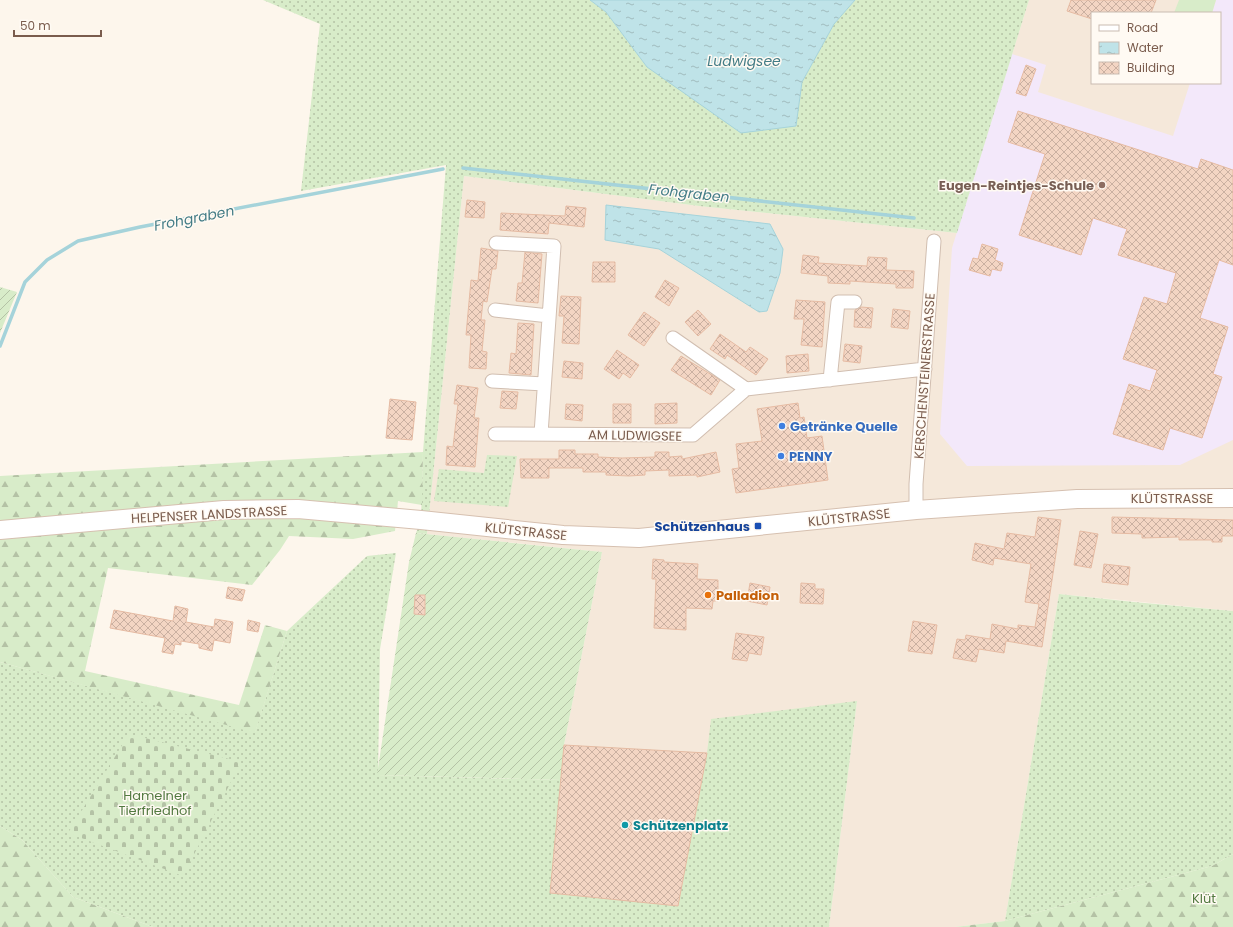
<svg xmlns="http://www.w3.org/2000/svg" width="1233" height="927" viewBox="0 0 1233 927" font-family="Poppins,sans-serif">
	<style>
		.residential { fill: #f5e8da; fill-rule: evenodd }
		.education { fill: #f3e8fa }
		.grass { fill: url(#grass-dots) }
		.forest { fill: url(#forest-firs) }
		.cemetery { fill: url(#cemetery-stones) }
		.garden { fill: url(#garden-furrows) }
		.pitch { fill: #d8ecc9 }
		.water { fill: url(#water-ripples); stroke: #a5d3da }
		.lines { fill: none; stroke-linecap: round; stroke-linejoin: round }
		.stream { stroke: #a5d3da; stroke-width: 3.5 }
		.building { fill: url(#building-cross-hatch); stroke: #e6bba3 }
		.minor-casing { stroke: #d1beb0; stroke-width: 15 }
		.secondary-casing { stroke: #d6c0b0; stroke-width: 20 }
		.minor { stroke: #fff; stroke-width: 13 }
		.secondary { stroke: #fff; stroke-width: 18 }
		.education-dot { fill: #8d6e63; stroke: #fffaf3; stroke-width: 1.5 }
		.shop-dot { fill: #3f7fe0; stroke: #fffaf3; stroke-width: 1.5 }
		.transit-dot { fill: #1a4fb4; stroke: #fffaf3; stroke-width: 1.5 }
		.food-dot { fill: #e8710a; stroke: #fffaf3; stroke-width: 1.5 }
		.culture-dot { fill: #0f9aa8; stroke: #fffaf3; stroke-width: 1.5 }
		.labels { text-anchor: middle; stroke-width: 3; stroke-linejoin: round; paint-order: stroke }
		.education-label { font-size: 13px; font-weight: bold; fill: #785e54; stroke: #fffaf3; text-anchor: end }
		.street-label { font-size: 13px; fill: #7a5c4d; stroke: #fffaf3 }
		.shop-label { font-size: 13px; font-weight: bold; fill: #366cbe; stroke: #fffaf3; text-anchor: start }
		.transit-label { font-size: 13px; font-weight: bold; fill: #164399; stroke: #fffaf3; text-anchor: end }
		.food-label { font-size: 13px; font-weight: bold; fill: #c56008; stroke: #fffaf3; text-anchor: start }
		.park-label { font-size: 13px; fill: #537a41; stroke: #fffaf3 }
		.culture-label { font-size: 13px; font-weight: bold; fill: #0d838f; stroke: #fffaf3; text-anchor: start }
		.water-label { font-size: 14px; font-style: italic; fill: #437c86; stroke: #fffaf3 }
	</style>
	<defs>
		<pattern id="grass-dots" width="8" height="8" patternUnits="userSpaceOnUse"><rect width="8" height="8" fill="#d8ecc9"/><path d="M2 2h.1M6 6h.1" fill="none" stroke="#b4c2a5" stroke-width="1.8" stroke-linecap="round"/></pattern>
		<pattern id="forest-firs" width="22" height="20" patternUnits="userSpaceOnUse"><rect width="22" height="20" fill="#d8ecc9"/><path d="M5 1l3.5 6h-7zM16 11l3.5 6h-7z" fill="#b4c2a5"/></pattern>
		<pattern id="cemetery-stones" width="16" height="16" patternUnits="userSpaceOnUse"><rect width="16" height="16" fill="#d8ecc9"/><path d="M2 7V4a2 2 0 0 1 4 0v3zM10 15v-3a2 2 0 0 1 4 0v3z" fill="#b4c2a5"/></pattern>
		<pattern id="garden-furrows" width="10" height="10" patternUnits="userSpaceOnUse"><rect width="10" height="10" fill="#d8ecc9"/><path d="M-1 1l2-2M0 10L10 0M9 11l2-2" fill="none" stroke="#b4c2a5"/></pattern>
		<pattern id="water-ripples" width="26" height="14" patternUnits="userSpaceOnUse"><rect width="26" height="14" fill="#bfe3e8"/><path d="M2 4q2-2 4 0t4 0M15 11q2-2 4 0t4 0" fill="none" stroke="#a0bbbe"/></pattern>
		<pattern id="building-cross-hatch" width="8" height="8" patternUnits="userSpaceOnUse"><rect width="8" height="8" fill="#f3d5c3"/><path d="M0 0l8 8M0 8l8-8" fill="none" stroke="#cab0a1"/></pattern>
	</defs>
	<rect width="100%" height="100%" fill="#fdf6ec"/>
	<!-- residential -->
	<path class="residential" d="M 1029,0 L 1233,0 L 1233,611 L 1059,594 L 1005,921 L 955,927 L 829,927 L 857,701 L 707,753 L 564,745 L 602,552 L 427,534 L 464,176 L 699,206 L 957,233 ZM 1092,13 L 1220,13 L 1220,83 L 1092,83 Z"/>
	<!-- education -->
	<path class="education" d="M 1216,0 L 1233,0 L 1233,440 L 1180,465 L 967,466 L 940,434 L 952,248 L 1012,54 L 1046,65 L 1038,92 L 1173,136 L 1190,83 L 1220,83 L 1220,13 L 1212,13 Z"/>
	<!-- grass -->
	<path class="grass" d="M 263,0 L 590,0 L 606,12 L 647,67 L 796,126 L 802,82 L 834,24 L 855,0 L 1029,0 L 957,233 L 699,206 L 464,176 L 427,534 L 416,533 L 421,520 L 423,452 L 446,165 L 301,191 L 320,24 Z
		M 487,455 L 517,456 L 508,507 L 434,501 L 439,469 L 484,473 Z
		M 396,553 L 380,649 L 378,775 L 560,780 L 564,745 L 707,753 L 711,719 L 857,701 L 829,927 L 153,927 L 73,897 L 22,840 L 0,826 L 0,662 L 255,732 L 287,631 L 367,556 Z
		M 1059,594 L 1134,602 L 1233,611 L 1233,854 L 1212,866 L 1005,921 Z"/>
	<!-- forest -->
	<path class="forest" d="M 423,452 L 422,505 L 398,501 L 395,531 L 353,539 L 289,536 L 280,550 L 252,585 L 108,568 L 85,671 L 239,705 L 265,625 L 287,631 L 255,733 L 0,662 L 0,476 Z
		M 0,826 L 22,840 L 73,897 L 153,927 L 0,927 Z
		M 1233,854 L 1233,927 L 955,927 L 1005,921 L 1212,866 Z"/>
	<!-- cemetery -->
	<path class="cemetery" d="M 129,734 L 241,762 L 183,876 L 68,833 Z"/>
	<!-- garden -->
	<path class="garden" d="M 0,287 L 17,292 L 0,333 Z
		M 416,533 L 602,552 L 564,745 L 561,780 L 377,775 L 409,562 Z"/>
	<!-- pitch -->
	<path class="pitch" d="M 1179,0 L 1216,0 L 1212,13 L 1174,13 Z"/>
	<!-- water -->
	<path class="water" d="M 590,0 L 855,0 L 834,24 L 802,82 L 796,126 L 741,133 L 647,67 L 606,12 Z
		M 606,205 L 770,224 L 783,249 L 780,273 L 767,311 L 759,312 L 659,249 L 605,240 Z"/>
	<g class="lines">
		<!-- stream -->
		<path class="stream" d="M 463,168 L 914,218
			M 0,346 L 25,282 L 47,260 L 78,241 L 140,227 L 443,169"/>
	</g>
	<!-- building -->
	<path class="building" d="M 1071,0 L 1156,0 L 1151,13 L 1092,13 L 1092,19 L 1067,11 Z
		M 1026,65 L 1036,69 L 1026,96 L 1016,93 Z
		M 1018,111 L 1198,169 L 1201,159 L 1233,170 L 1233,265 L 1219,260 L 1200,318 L 1228,327 L 1213,374 L 1222,377 L 1202,438 L 1170,428 L 1163,450 L 1113,434 L 1129,384 L 1150,391 L 1157,370 L 1123,359 L 1144,297 L 1167,304 L 1176,273 L 1118,255 L 1127,229 L 1093,218 L 1081,255 L 1019,235 L 1045,154 L 1008,142 Z
		M 467,200 L 485,202 L 484,218 L 465,217 Z
		M 566,206 L 586,208 L 584,227 L 549,223 L 548,234 L 500,230 L 501,213 L 565,216 Z
		M 982,244 L 998,249 L 995,260 L 1003,263 L 1001,271 L 992,269 L 990,276 L 969,270 L 973,258 L 978,259 Z
		M 481,248 L 498,251 L 496,269 L 492,269 L 487,302 L 483,301 L 481,320 L 485,320 L 482,351 L 487,352 L 486,369 L 469,368 L 471,335 L 466,335 L 471,280 L 478,281 Z
		M 525,252 L 542,254 L 538,303 L 516,301 L 518,283 L 522,283 Z
		M 803,255 L 819,257 L 818,263 L 867,266 L 868,257 L 887,258 L 886,270 L 914,271 L 913,288 L 896,288 L 896,284 L 850,281 L 850,284 L 828,283 L 828,276 L 801,273 Z
		M 593,262 L 615,262 L 615,282 L 592,282 Z
		M 665,280 L 679,288 L 669,306 L 655,297 Z
		M 561,296 L 581,297 L 579,344 L 562,343 L 564,316 L 559,316 Z
		M 796,300 L 825,302 L 822,347 L 801,345 L 804,319 L 794,319 Z
		M 861,307 L 873,308 L 871,328 L 854,327 L 855,310 Z
		M 893,309 L 910,311 L 908,329 L 891,327 Z
		M 698,310 L 711,324 L 698,336 L 685,322 Z
		M 644,312 L 660,323 L 644,346 L 628,335 Z
		M 518,323 L 534,324 L 531,375 L 509,373 L 511,353 L 516,354 Z
		M 720,334 L 746,352 L 750,347 L 768,359 L 756,375 L 727,355 L 725,359 L 710,349 Z
		M 845,344 L 862,346 L 860,363 L 843,361 Z
		M 617,350 L 639,365 L 630,378 L 623,373 L 619,379 L 604,369 Z
		M 808,354 L 809,371 L 787,373 L 786,356 Z
		M 681,356 L 720,380 L 711,395 L 671,370 Z
		M 564,361 L 583,363 L 582,379 L 562,377 Z
		M 457,385 L 478,388 L 474,418 L 479,418 L 475,467 L 446,465 L 447,446 L 453,447 L 458,404 L 454,404 Z
		M 502,391 L 518,392 L 516,409 L 500,408 Z
		M 390,399 L 416,402 L 412,440 L 386,438 Z
		M 677,403 L 677,423 L 655,424 L 655,404 Z
		M 798,403 L 800,418 L 804,417 L 807,438 L 822,436 L 828,480 L 736,493 L 732,469 L 739,468 L 736,444 L 762,441 L 757,409 Z
		M 566,404 L 583,405 L 582,421 L 565,419 Z
		M 613,404 L 631,404 L 631,423 L 613,423 Z
		M 559,450 L 575,450 L 575,454 L 598,454 L 598,457 L 622,458 L 655,457 L 655,452 L 669,452 L 669,457 L 682,456 L 682,459 L 716,452 L 720,472 L 697,477 L 697,475 L 669,476 L 669,470 L 645,471 L 645,475 L 629,476 L 606,475 L 606,472 L 583,472 L 583,468 L 549,468 L 549,478 L 521,478 L 520,459 L 559,459 Z
		M 1038,517 L 1061,520 L 1042,647 L 1006,641 L 1004,653 L 979,649 L 976,662 L 953,658 L 957,639 L 965,640 L 966,635 L 990,639 L 992,624 L 1018,629 L 1018,625 L 1035,627 L 1039,604 L 1025,602 L 1031,564 L 994,558 L 993,565 L 972,560 L 975,543 L 1004,549 L 1007,533 L 1035,537 Z
		M 1112,517 L 1233,520 L 1233,536 L 1222,536 L 1222,542 L 1212,542 L 1212,540 L 1179,540 L 1179,537 L 1142,538 L 1142,534 L 1112,533 Z
		M 1080,531 L 1098,534 L 1091,568 L 1074,565 Z
		M 653,559 L 664,560 L 664,562 L 698,564 L 697,579 L 718,580 L 718,601 L 713,601 L 712,609 L 686,608 L 686,630 L 654,628 L 656,579 L 652,579 Z
		M 1104,564 L 1130,567 L 1128,585 L 1102,582 Z
		M 750,583 L 770,587 L 767,605 L 747,601 Z
		M 801,583 L 815,584 L 815,589 L 824,589 L 823,604 L 800,603 Z
		M 228,587 L 245,590 L 242,601 L 226,598 Z
		M 415,595 L 425,595 L 425,615 L 414,614 Z
		M 175,606 L 188,609 L 186,622 L 214,627 L 215,619 L 233,622 L 230,643 L 214,640 L 212,651 L 199,648 L 199,644 L 181,641 L 181,645 L 175,644 L 173,654 L 162,652 L 165,638 L 110,628 L 114,610 L 173,621 Z
		M 248,620 L 260,623 L 258,632 L 247,630 Z
		M 913,621 L 937,625 L 932,654 L 908,651 Z
		M 736,633 L 764,637 L 761,655 L 749,653 L 747,661 L 732,659 Z
		M 564,745 L 707,753 L 678,906 L 550,893 Z"/>
	<g class="lines">
		<defs>
			<path id="minor" d="M 496,243 L 554,246 L 541,434
				M 495,310 L 549,316
				M 673,338 L 746,389
				M 830,380 L 838,302 L 855,302
				M 492,381 L 544,384
				M 495,434 L 693,435 L 746,389 L 925,369
				M 916,510 L 916,484 L 934,241"/>
			<path id="secondary" d="M 0,530 L 224,510 L 298,509 L 421,520 L 563,535 L 639,538 L 916,510 L 1077,499 L 1233,498"/>
		</defs>
		<!-- minor casing -->
		<use href="#minor" class="minor-casing"/>
		<!-- secondary casing -->
		<use href="#secondary" class="secondary-casing"/>
		<!-- minor -->
		<use href="#minor" class="minor"/>
		<!-- secondary -->
		<use href="#secondary" class="secondary"/>
	</g>
	<!-- markers -->
	<circle class="education-dot" cx="1102" cy="185" r="4"/>
	<g class="shop-dot">
		<circle cx="782" cy="426" r="4"/>
		<circle cx="781" cy="456" r="4"/>
	</g>
	<rect class="transit-dot" x="754" y="522" width="8" height="8" rx="2"/>
	<circle class="food-dot" cx="708" cy="595" r="4"/>
	<circle class="culture-dot" cx="625" cy="825" r="4"/>
	<g class="labels">
		<!-- education labels -->
		<g class="education-label">
			<text x="1094" y="190">Eugen-Reintjes-Schule</text>
		</g>
		<!-- street labels -->
		<g class="street-label">
			<text transform="translate(924 376) rotate(-86)" y="5">KERSCHENSTEINERSTRASSE</text>
			<text transform="translate(635 435) rotate(1)" y="5">AM LUDWIGSEE</text>
			<text x="1172" y="503">KLÜTSTRASSE</text>
			<text transform="translate(209 514) rotate(-3)" y="5">HELPENSER LANDSTRASSE</text>
			<text transform="translate(849 517) rotate(-6)" y="5">KLÜTSTRASSE</text>
			<text transform="translate(526 531) rotate(6)" y="5">KLÜTSTRASSE</text>
		</g>
		<!-- shop labels -->
		<g class="shop-label">
			<text x="790" y="431">Getränke Quelle</text>
			<text x="789" y="461">PENNY</text>
		</g>
		<!-- transit labels -->
		<g class="transit-label">
			<text x="750" y="531">Schützenhaus</text>
		</g>
		<!-- food labels -->
		<g class="food-label">
			<text x="716" y="600">Palladion</text>
		</g>
		<!-- park labels -->
		<g class="park-label">
			<text x="155" y="800">Hamelner<tspan x="155" dy="15">Tierfriedhof</tspan></text>
			<text x="1204" y="903">Klüt</text>
		</g>
		<!-- culture labels -->
		<g class="culture-label">
			<text x="633" y="830">Schützenplatz</text>
		</g>
		<!-- water labels -->
		<g class="water-label">
			<text x="744" y="66">Ludwigsee</text>
			<text transform="translate(689 193) rotate(6)" y="5">Frohgraben</text>
			<text transform="translate(194 218) rotate(-11)" y="5">Frohgraben</text>
		</g>
	</g>
	<!-- legend -->
	<rect x="1091" y="12" width="130" height="72" fill="#fffaf3" stroke="#cabbb1"/>
	<rect x="1099" y="25" width="20" height="6" fill="#ffffff" stroke="#cabbb1"/>
	<text x="1127" y="32" font-size="12" fill="#7a5c4d">Road</text>
	<rect x="1099" y="42" width="20" height="12" fill="url(#water-ripples)" stroke="#cabbb1"/>
	<text x="1127" y="52" font-size="12" fill="#7a5c4d">Water</text>
	<rect x="1099" y="62" width="20" height="12" fill="url(#building-cross-hatch)" stroke="#cabbb1"/>
	<text x="1127" y="72" font-size="12" fill="#7a5c4d">Building</text>
	<!-- scale -->
	<path d="M14 30v6h87v-6" fill="none" stroke="#7a5c4d" stroke-width="2"/>
	<text x="20" y="30" font-size="12" fill="#7a5c4d" stroke="#fffaf3" stroke-width="3" paint-order="stroke">50 m</text>
</svg>
